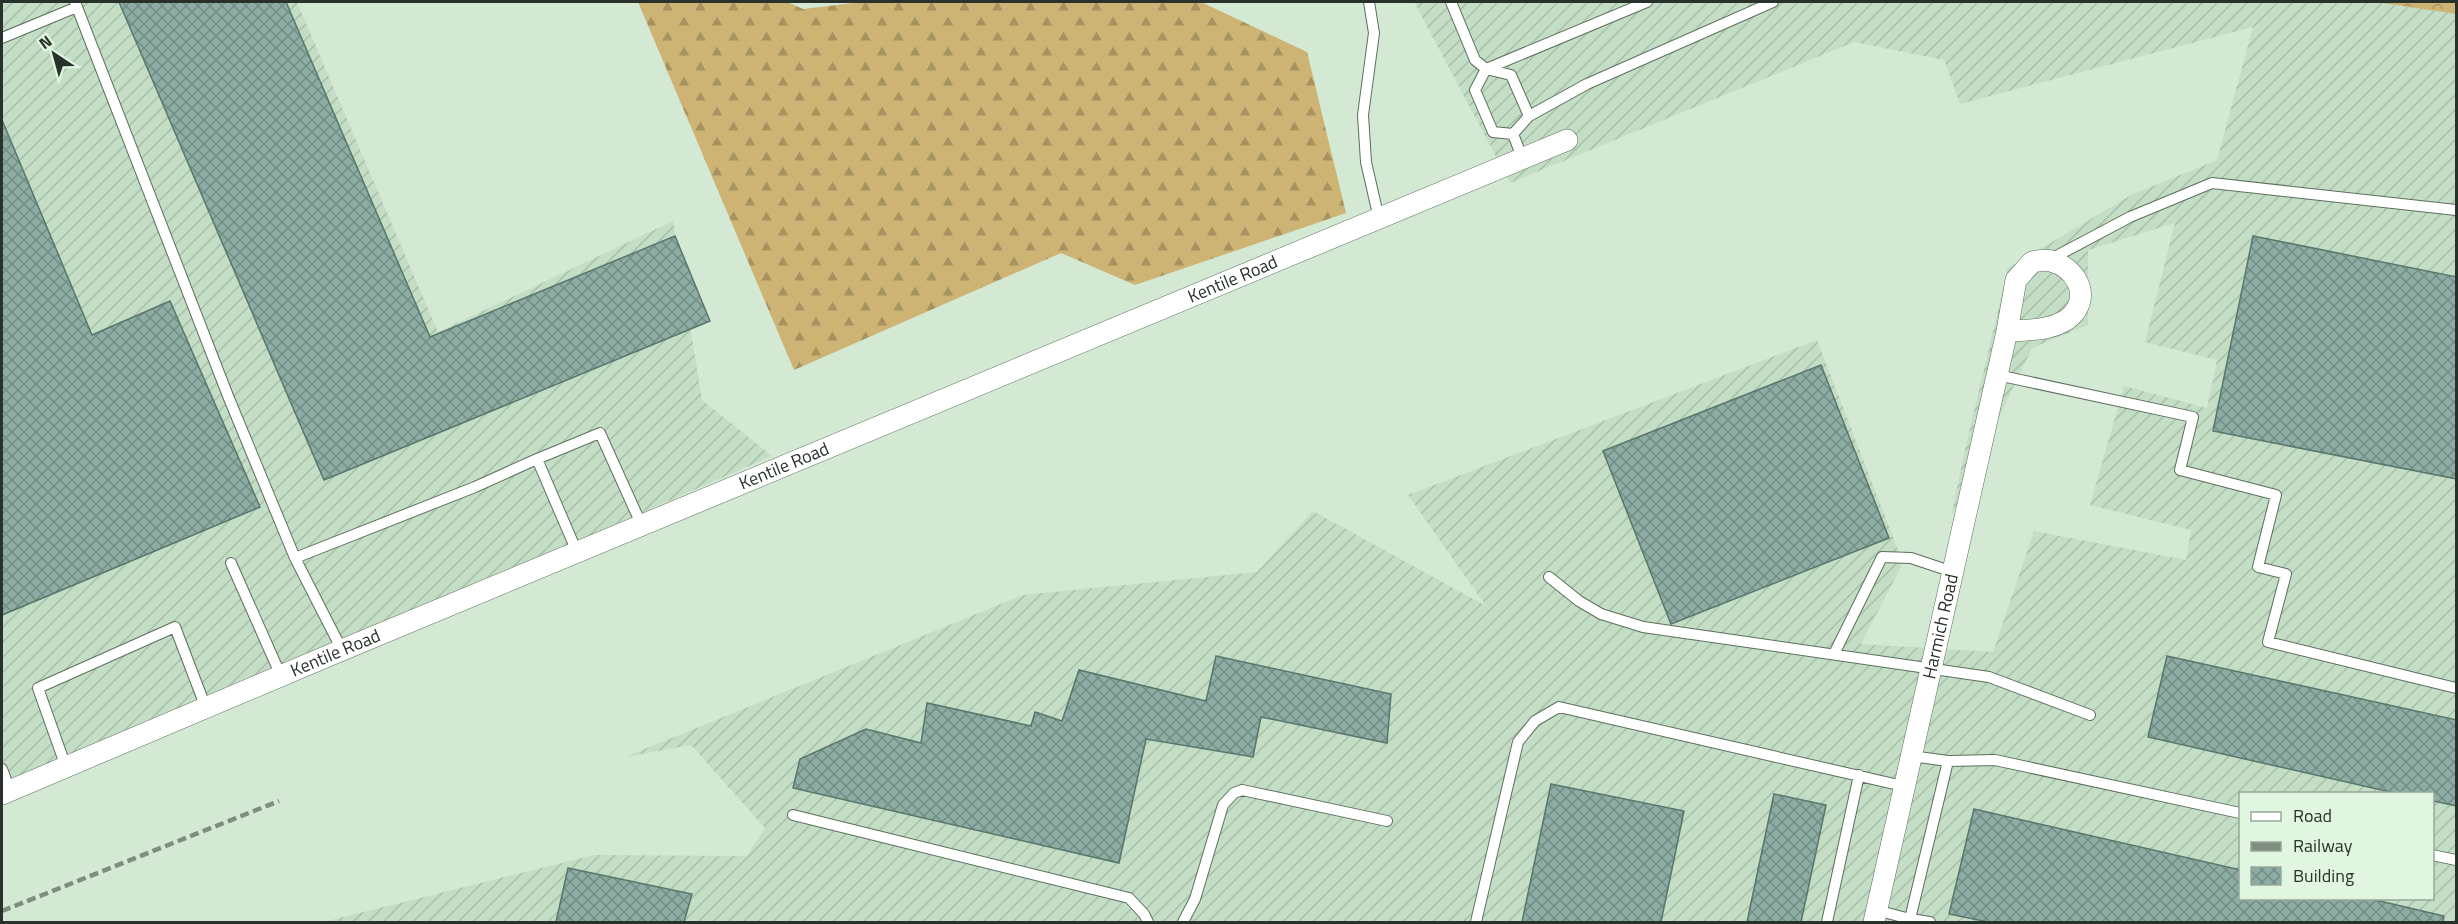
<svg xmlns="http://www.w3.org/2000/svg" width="2458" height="924" viewBox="0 0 2458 924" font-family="'Titillium Web',sans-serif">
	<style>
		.industrial { fill: url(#industrial-furrows); fill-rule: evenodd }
		.forest { fill: url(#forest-firs) }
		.park { fill: url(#park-crowns) }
		.building { fill: url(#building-cross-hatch); stroke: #59766d; stroke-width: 1.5 }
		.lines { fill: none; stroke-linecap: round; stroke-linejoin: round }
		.lane-casing { stroke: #5c6f5d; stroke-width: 12 }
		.street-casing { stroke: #5c6f5d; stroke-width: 22 }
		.lane { stroke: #fff; stroke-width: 10 }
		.street { stroke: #fff; stroke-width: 21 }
		.rail { stroke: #7e8d7f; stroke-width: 4.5; stroke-dasharray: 9 4.5; stroke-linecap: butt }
		.labels { text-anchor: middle; stroke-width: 4.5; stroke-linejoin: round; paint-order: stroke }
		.street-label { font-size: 18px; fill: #29322a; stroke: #e0f6e1 }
	</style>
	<defs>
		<pattern id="industrial-furrows" width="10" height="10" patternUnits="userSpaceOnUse" patternTransform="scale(1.5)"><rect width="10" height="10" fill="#c3dec4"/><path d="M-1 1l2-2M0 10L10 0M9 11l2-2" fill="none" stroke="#a8bfa9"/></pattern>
		<pattern id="forest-firs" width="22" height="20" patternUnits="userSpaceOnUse" patternTransform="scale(1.5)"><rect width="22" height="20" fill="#ceb474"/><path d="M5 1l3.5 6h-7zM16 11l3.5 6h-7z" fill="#a7935f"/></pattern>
		<pattern id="park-crowns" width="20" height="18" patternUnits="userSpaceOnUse" patternTransform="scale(1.5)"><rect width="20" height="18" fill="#ceb474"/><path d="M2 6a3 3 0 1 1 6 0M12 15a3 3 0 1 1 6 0" fill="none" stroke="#a7935f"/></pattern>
		<pattern id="building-cross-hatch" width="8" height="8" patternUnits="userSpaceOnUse" patternTransform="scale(1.5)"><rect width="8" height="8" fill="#8daca3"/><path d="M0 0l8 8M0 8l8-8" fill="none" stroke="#738d85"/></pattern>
	</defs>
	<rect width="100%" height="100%" fill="#d3e9d4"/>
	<!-- industrial -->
	<path class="industrial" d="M 2,2 L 297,2 L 438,332 L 673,221 L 702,400 L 772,456 L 2,791 Z
		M 1414,2 L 2417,2 L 2456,13 L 2456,922 L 323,922 L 594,855 L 747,856 L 765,828 L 691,745 L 625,757 L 1023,595 L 1257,572 L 1313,511 L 1486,606 L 1408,495 L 1817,340 L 1903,563 L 1861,644 L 1993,652 L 2034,531 L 2186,560 L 2191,530 L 2090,505 L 2124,386 L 2207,408 L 2217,360 L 2145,342 L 2175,223 L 2088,250 L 2088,325 L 2032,348 L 1951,517 L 1964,454 L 2008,268 L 2133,194 L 2217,160 L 2253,27 L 1960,104 L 1944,60 L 1854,42 L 1510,183 ZM 2240,794 L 2432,794 L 2432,898 L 2240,898 Z"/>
	<!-- forest -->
	<path class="forest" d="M 638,2 L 787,2 L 803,9 L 862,2 L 1201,2 L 1307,52 L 1346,213 L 1135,285 L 1061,253 L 794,370 Z"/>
	<!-- park -->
	<path class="park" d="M 2376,2 L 2456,2 L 2456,14 Z"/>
	<!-- building -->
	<path class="building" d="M 119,2 L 286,2 L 430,337 L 675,236 L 710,321 L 324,480 Z
		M 2,120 L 92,335 L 170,301 L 260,507 L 2,615 Z
		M 2253,236 L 2457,277 L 2457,479 L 2213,431 Z
		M 1821,365 L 1889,538 L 1671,624 L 1603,451 Z
		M 1216,656 L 1391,694 L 1387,743 L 1261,717 L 1253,757 L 1146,739 L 1119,863 L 793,788 L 800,759 L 866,729 L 921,743 L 927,703 L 1031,726 L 1035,712 L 1062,721 L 1079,670 L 1206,701 Z
		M 2167,656 L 2457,720 L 2457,806 L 2433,801 L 2433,794 L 2399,794 L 2148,737 Z
		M 1551,784 L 1684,811 L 1661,922 L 1522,922 Z
		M 1774,794 L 1826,805 L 1801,922 L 1747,922 Z
		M 1974,809 L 2241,870 L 2241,898 L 2367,898 L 2444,916 L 2443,922 L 1988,922 L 1949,914 Z
		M 568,868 L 692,894 L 684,922 L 556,922 Z"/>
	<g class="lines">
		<defs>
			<path id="lane" d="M 75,2 L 228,396 L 295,558
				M 1369,2 L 1374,33 L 1363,115 L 1366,162 L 1379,219
				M 1451,2 L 1475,60 L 1486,69 L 1647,2
				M 2,38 L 77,7
				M 1486,69 L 1511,75 L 1529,116 L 1513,134 L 1493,132 L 1475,90 Z
				M 1529,116 L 1587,84 L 1773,2
				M 1513,134 L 1523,160
				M 2049,260 L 2130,217 L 2212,183 L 2456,210
				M 1997,375 L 2193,417 L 2180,470 L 2276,495 L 2258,567 L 2286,574 L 2268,642 L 2456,688
				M 577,552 L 537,459 L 600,433 L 642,526
				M 231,563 L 281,676
				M 1549,577 L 1579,601 L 1601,614 L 1643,627 L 1989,677 L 2090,715
				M 342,650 L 295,558 L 475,487 L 537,459
				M 1834,654 L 1882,557 L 1911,558 L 1953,572
				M 1911,756 L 1948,761 L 1995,760 L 2240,813
				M 66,767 L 38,688 L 175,627 L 206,708
				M 2,769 L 10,791
				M 793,815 L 1129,898 L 1144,914 L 1148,922
				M 2432,855 L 2456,860
				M 1876,910 L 1910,919
				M 1183,922 L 1195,899 L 1223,805 L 1234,793 L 1242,790 L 1387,821
				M 1476,922 L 1518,742 L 1535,721 L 1559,707 L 1903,786
				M 1827,922 L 1859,775
				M 1930,922 L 1910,919 L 1948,761"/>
			<g id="street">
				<path id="s1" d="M 2,794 L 342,650 L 1567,140"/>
				<path id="s2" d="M 1874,922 L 2007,331 L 2016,280 L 2032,262 C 2038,261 2045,259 2051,261 C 2074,267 2091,293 2073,314 C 2058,331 2028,330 2007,331"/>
			</g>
		</defs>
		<!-- lane casing -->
		<use href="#lane" class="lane-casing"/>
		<!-- street casing -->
		<use href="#street" class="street-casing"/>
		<!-- lane -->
		<use href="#lane" class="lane"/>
		<!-- street -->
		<use href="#street" class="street"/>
		<!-- rail -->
		<path class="rail" d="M 2,911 L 279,801"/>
	</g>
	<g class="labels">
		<!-- street labels -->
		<g class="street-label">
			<text dy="6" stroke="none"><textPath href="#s1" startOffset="1334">Kentile Road</textPath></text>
			<text dy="6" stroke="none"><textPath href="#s1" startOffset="848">Kentile Road</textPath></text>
			<text dy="6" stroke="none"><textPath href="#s2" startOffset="303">Harmich Road</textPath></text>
			<text dy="6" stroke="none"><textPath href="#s1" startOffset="362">Kentile Road</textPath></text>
		</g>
	</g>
	<!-- border -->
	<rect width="2458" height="924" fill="none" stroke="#29322a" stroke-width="6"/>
	<!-- legend -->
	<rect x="2239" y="792" width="195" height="108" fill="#e0f6e1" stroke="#97a898" stroke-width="1.5"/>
	<rect x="2251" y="812" width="30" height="9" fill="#ffffff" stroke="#97a898" stroke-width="1.5"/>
	<text x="2293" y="822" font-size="18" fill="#29322a">Road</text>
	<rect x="2251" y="842" width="30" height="9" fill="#7e8d7f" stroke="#97a898" stroke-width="1.5"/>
	<text x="2293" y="852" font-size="18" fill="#29322a">Railway</text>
	<rect x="2251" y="867" width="30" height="18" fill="url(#building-cross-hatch)" stroke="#97a898" stroke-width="1.5"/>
	<text x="2293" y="882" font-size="18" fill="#29322a">Building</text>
	<!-- north arrow -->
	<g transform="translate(54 54) rotate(324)" stroke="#e0f6e1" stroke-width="4.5" paint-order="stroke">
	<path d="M0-4.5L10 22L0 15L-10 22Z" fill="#29322a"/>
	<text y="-9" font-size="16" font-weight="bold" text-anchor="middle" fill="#29322a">N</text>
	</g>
</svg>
